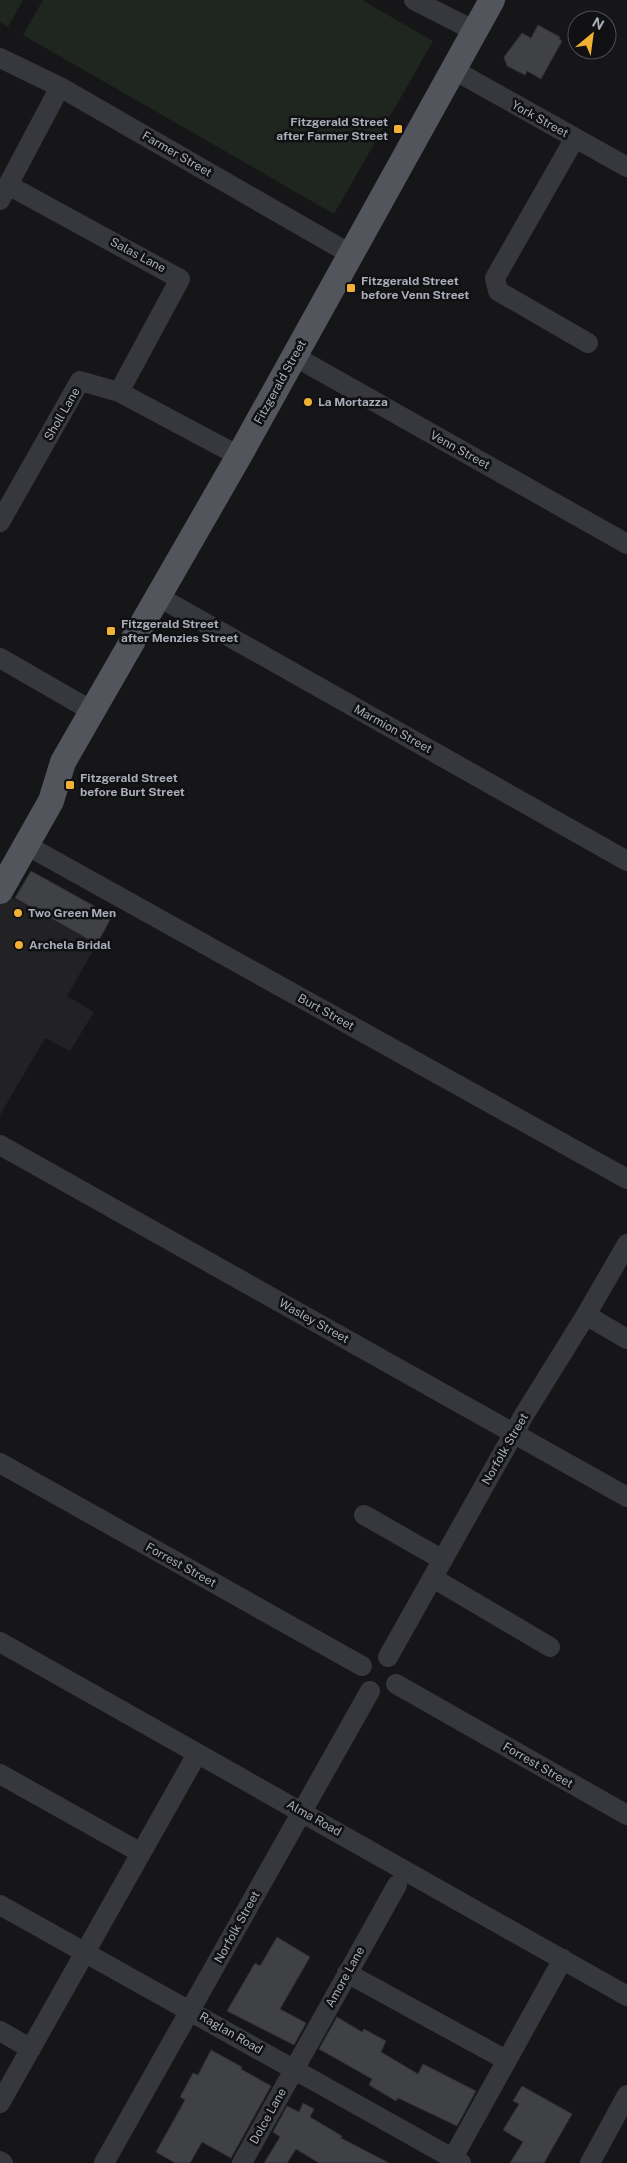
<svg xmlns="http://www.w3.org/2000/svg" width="627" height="2163" viewBox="0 0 627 2163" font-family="'Public Sans',sans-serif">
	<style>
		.built { fill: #222225 }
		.green { fill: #1e261f }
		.building { fill: #404145; stroke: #303034 }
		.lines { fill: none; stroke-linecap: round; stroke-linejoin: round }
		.minor { stroke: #37383d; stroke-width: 20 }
		.major { stroke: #53555c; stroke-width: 26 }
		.poi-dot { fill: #f2b134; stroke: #111113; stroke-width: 2 }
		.labels { text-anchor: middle; stroke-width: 5; stroke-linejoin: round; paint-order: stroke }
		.street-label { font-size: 12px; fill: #a8adb8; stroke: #111113 }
		.poi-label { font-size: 12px; font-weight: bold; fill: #a8adb8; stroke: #111113; text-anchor: start }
	</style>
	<rect width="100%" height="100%" fill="#161618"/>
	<!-- built -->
	<path class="built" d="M 0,891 L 97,944 L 67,996 L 94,1012 L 70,1051 L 45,1038 L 0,1115 Z"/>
	<!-- green -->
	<path class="green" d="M 0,0 L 23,0 L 8,27 L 0,22 Z
		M 43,0 L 362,0 L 433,41 L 334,214 L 23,35 Z"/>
	<!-- building -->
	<path class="building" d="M 538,25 L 560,37 L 559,39 L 562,41 L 541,79 L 527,71 L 525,75 L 507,66 L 504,57 L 522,33 L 531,38 Z
		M 31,871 L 112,916 L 97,944 L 15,898 Z
		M 277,1937 L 310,1957 L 280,2009 L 306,2023 L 294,2045 L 227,2011 L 255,1963 L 260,1966 Z
		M 337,2017 L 362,2032 L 364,2029 L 386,2041 L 381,2052 L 418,2074 L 423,2064 L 476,2091 L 457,2126 L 398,2098 L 396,2101 L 369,2085 L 372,2079 L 319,2049 Z
		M 211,2050 L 242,2067 L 241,2069 L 271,2086 L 231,2158 L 202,2142 L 190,2163 L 175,2163 L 156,2152 L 185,2100 L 180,2097 L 193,2073 L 198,2075 Z
		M 522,2086 L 572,2114 L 544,2163 L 510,2163 L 523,2142 L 503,2130 L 519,2104 L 513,2101 Z
		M 303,2103 L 314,2109 L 310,2117 L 342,2136 L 341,2138 L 389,2163 L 319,2163 L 296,2149 L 287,2163 L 264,2163 L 280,2137 L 273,2132 L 287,2106 L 299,2112 Z"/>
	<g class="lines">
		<!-- minor -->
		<path class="minor" d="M 414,0 L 475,31
			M 0,58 L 60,87 L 352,255
			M 454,70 L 627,167
			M 575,138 L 495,278 L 498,291 L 588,343
			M 8,185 L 180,279 L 119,392
			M 0,200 L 60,87
			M 294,356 L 627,544
			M 0,522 L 80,381 L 119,392 L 239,456
			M 159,597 L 627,861
			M 0,658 L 92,711
			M 26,845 L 627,1179
			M 0,1145 L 627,1497
			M 586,1315 L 627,1339
			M 0,1463 L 362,1666
			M 364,1515 L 443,1560
			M 433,1578 L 550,1647
			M 0,1642 L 627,1996
			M 388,1657 L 524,1415 L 586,1315 L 627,1244
			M 396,1684 L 627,1815
			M 0,1774 L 141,1853
			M 0,1905 L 461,2163
			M 347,1973 L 506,2060
			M 0,2031 L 31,2049
			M 0,2103 L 197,1754
			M 0,2161 L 3,2163
			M 104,2163 L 370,1691
			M 242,2163 L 397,1885
			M 450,2163 L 563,1959
			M 590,2163 L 627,2095"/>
		<!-- major -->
		<path class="major" d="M 0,891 L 51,801 L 63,762 L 239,456 L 492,0"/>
	</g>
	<!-- markers -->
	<g class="poi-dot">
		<rect x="393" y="124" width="10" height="10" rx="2.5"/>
		<rect x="346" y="283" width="10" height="10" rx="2.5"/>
		<circle cx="308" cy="402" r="5"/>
		<rect x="106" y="626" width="10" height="10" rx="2.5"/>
		<rect x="65" y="780" width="10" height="10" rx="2.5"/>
		<circle cx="18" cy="913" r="5"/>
		<circle cx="19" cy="945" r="5"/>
	</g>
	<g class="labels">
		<!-- street labels -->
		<g class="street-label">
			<text transform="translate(540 119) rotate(29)" y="4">York Street</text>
			<text transform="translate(177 154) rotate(30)" y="4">Farmer Street</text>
			<text transform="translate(138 255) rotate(28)" y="4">Salas Lane</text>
			<text transform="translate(280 382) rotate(-61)" y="4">Fitzgerald Street</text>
			<text transform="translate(62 414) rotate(-60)" y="4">Sholl Lane</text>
			<text transform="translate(460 450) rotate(29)" y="4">Venn Street</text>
			<text transform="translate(393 729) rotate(29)" y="4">Marmion Street</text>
			<text transform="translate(326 1012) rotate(29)" y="4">Burt Street</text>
			<text transform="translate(314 1321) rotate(29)" y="4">Wasley Street</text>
			<text transform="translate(505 1449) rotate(-60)" y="4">Norfolk Street</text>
			<text transform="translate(181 1565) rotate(29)" y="4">Forrest Street</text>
			<text transform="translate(538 1765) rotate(30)" y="4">Forrest Street</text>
			<text transform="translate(314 1818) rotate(29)" y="4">Alma Road</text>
			<text transform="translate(237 1927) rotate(-61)" y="4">Norfolk Street</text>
			<text transform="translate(345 1977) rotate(-61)" y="4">Amore Lane</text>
			<text transform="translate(231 2033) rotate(30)" y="4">Raglan Road</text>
			<text transform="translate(268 2116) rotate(-61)" y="4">Dolce Lane</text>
		</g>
		<!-- poi labels -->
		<g class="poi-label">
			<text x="388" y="126" text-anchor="end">Fitzgerald Street<tspan x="388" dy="14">after Farmer Street</tspan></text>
			<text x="361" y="285">Fitzgerald Street<tspan x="361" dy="14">before Venn Street</tspan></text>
			<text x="318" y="406">La Mortazza</text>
			<text x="121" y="628">Fitzgerald Street<tspan x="121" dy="14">after Menzies Street</tspan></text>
			<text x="80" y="782">Fitzgerald Street<tspan x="80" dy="14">before Burt Street</tspan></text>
			<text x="28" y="917">Two Green Men</text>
			<text x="29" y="949">Archela Bridal</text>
		</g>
	</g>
	<!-- north arrow -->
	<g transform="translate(592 35) rotate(29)"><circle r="24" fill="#111113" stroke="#4d4f55"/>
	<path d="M0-4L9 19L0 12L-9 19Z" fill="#f2b134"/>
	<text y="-8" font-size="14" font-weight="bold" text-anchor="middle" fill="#a8adb8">N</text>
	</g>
</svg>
